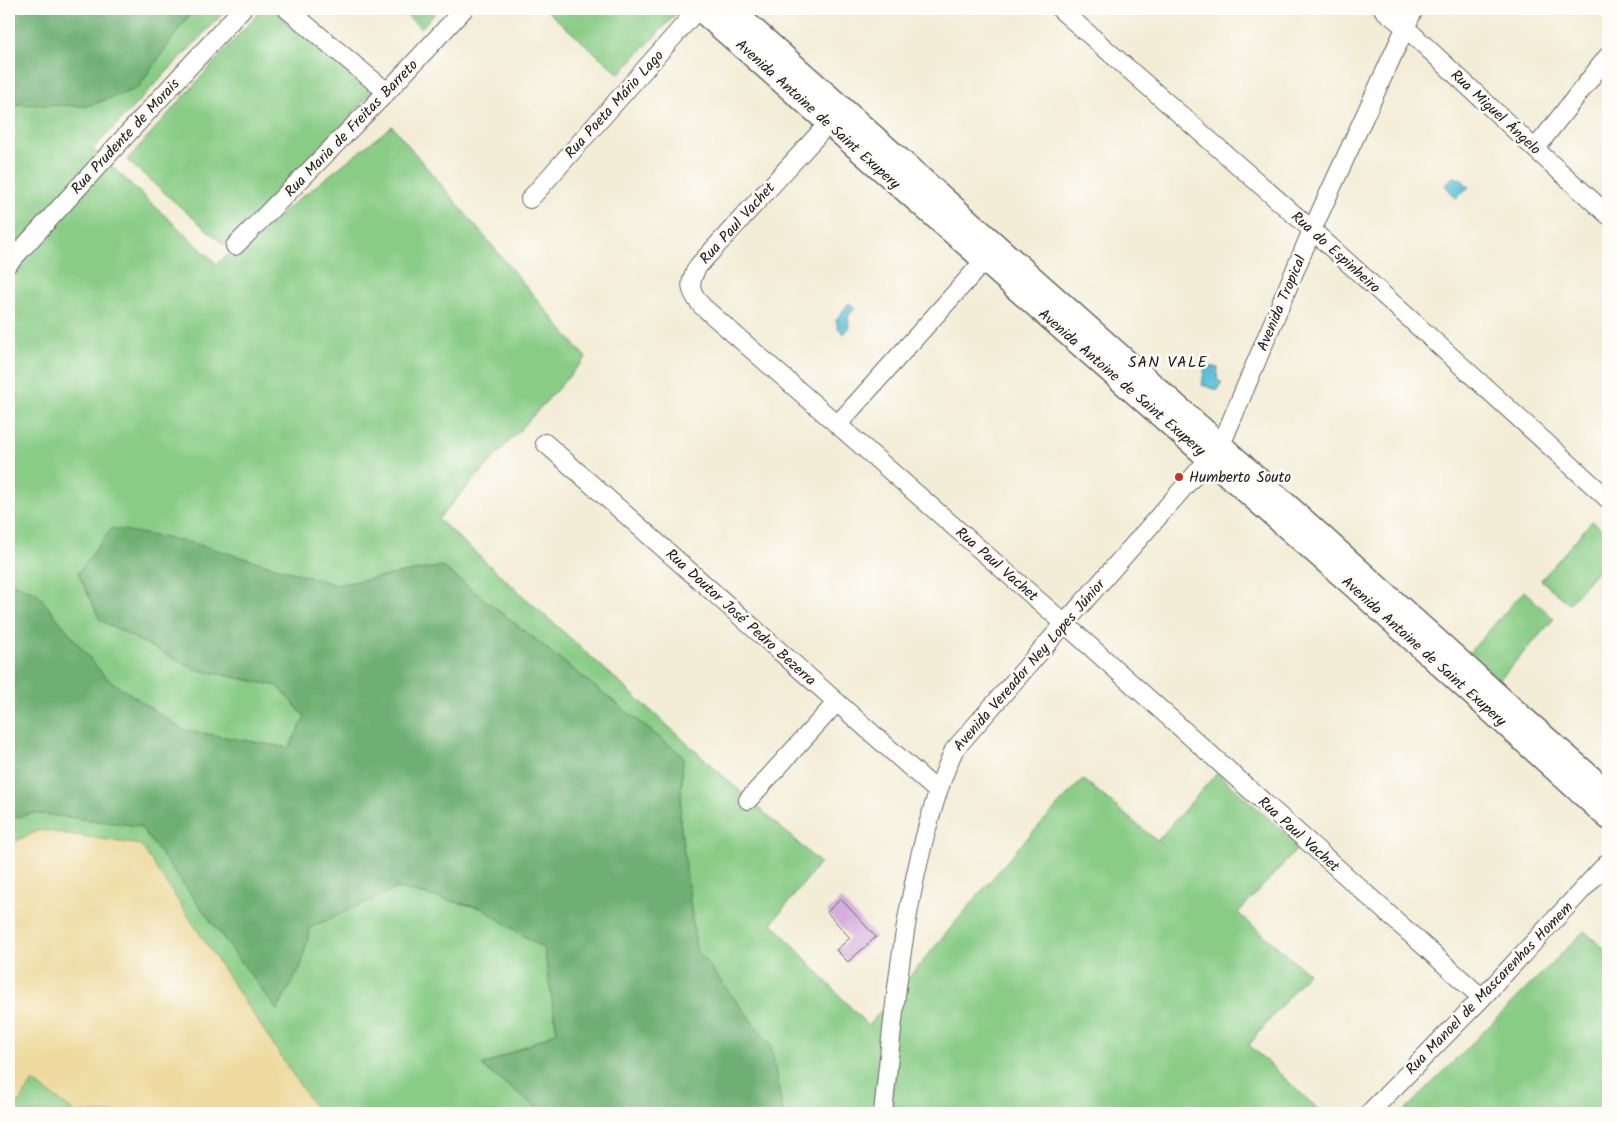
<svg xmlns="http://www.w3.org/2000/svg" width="1617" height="1122" viewBox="0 0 1617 1122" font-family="Kalam,sans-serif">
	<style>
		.green { fill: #89cc86; stroke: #527451 }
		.forest { fill: #6eb073; stroke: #456648 }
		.sand { fill: #eeda9e; stroke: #857b5d }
		.water { fill: #5bbfd9; stroke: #3c6e7a }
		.building { fill: #d5aedc }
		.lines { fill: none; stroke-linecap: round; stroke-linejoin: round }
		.minor-casing { stroke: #67655d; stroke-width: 20 }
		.tertiary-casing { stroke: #67655d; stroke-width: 25 }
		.minor { stroke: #fff; stroke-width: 18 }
		.tertiary { stroke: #fff; stroke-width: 22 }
		.poi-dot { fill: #c8321e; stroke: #fdfcf7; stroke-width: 2 }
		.labels { text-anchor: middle; stroke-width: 5; stroke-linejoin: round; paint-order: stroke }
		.street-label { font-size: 15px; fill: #1c1c1c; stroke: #fdfcf7 }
		.poi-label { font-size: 15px; fill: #1c1c1c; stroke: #fdfcf7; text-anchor: start }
		.neighbourhood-label { font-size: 16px; letter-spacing: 1px; fill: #1c1c1c; stroke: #fdfcf7 }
	</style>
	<rect width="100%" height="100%" fill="#fdfcf7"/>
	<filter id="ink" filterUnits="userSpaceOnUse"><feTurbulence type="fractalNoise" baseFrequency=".02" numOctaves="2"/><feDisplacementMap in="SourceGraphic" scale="10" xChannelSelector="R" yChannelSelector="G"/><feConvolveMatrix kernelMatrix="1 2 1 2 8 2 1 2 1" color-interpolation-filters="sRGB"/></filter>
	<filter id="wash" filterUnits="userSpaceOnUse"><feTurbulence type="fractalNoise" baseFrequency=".0096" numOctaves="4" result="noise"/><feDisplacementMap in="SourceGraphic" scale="20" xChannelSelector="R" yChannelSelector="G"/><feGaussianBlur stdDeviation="1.12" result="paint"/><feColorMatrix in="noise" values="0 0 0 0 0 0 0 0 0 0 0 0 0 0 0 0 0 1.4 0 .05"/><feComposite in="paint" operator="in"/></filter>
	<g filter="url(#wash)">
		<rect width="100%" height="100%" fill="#f3ecd6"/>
		<!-- green -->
		<path class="green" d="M 193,9 L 227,9 L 93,149 L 217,264 L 232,252 L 127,160 L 262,9 L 289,9 L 378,85 L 233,251 L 392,126 L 586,358 L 438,519 L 820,863 L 772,923 L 868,1026 L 1019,847 L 1083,779 L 1157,841 L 1217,773 L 1300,846 L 1238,913 L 1308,973 L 1249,1045 L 1322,1113 L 923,1113 L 922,1112 L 920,1113 L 783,1113 L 771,1046 L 696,949 L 680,821 L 683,756 L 442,566 L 336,585 L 193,543 L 194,669 L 278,686 L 305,717 L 289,748 L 183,730 L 105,677 L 36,593 L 9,582 L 9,104 L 88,106 L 138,88 Z
			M 399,9 L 439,9 L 421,28 Z
			M 545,9 L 671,9 L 677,13 L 619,74 Z
			M 1592,521 L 1608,534 L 1608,558 L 1569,604 L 1541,580 Z
			M 1524,591 L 1554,619 L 1499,680 L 1469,653 Z
			M 33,813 L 140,826 L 277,1010 L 301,966 L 310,928 L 397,888 L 481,908 L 544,948 L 557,1032 L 482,1066 L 544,1113 L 317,1113 L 317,1111 L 40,830 L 9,844 L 9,819 Z
			M 1584,931 L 1608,952 L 1608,1113 L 1402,1113 Z
			M 33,1081 L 76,1113 L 12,1113 Z"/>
		<!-- forest -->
		<path class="forest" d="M 9,9 L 193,9 L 138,88 L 88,106 L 9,104 Z
			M 112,528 L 193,543 L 336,585 L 442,566 L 683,756 L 680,821 L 696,949 L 771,1046 L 783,1113 L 544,1113 L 482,1066 L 557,1032 L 544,949 L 481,908 L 397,888 L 310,928 L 301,966 L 277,1010 L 140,826 L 33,813 L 9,819 L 9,582 L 36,592 L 105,677 L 183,730 L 289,748 L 305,717 L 278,686 L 194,669 L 100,620 L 78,573 Z"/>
		<!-- sand -->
		<path class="sand" d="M 40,830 L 141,845 L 317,1111 L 317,1113 L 76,1113 L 33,1081 L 12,1113 L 9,1113 L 9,844 Z"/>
		<!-- water -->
		<path class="water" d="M 1453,177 L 1461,179 L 1469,187 L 1456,198 L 1445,185 Z
			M 849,303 L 855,308 L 848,316 L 849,326 L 844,334 L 838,328 L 836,320 Z
			M 1205,365 L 1218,368 L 1217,379 L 1222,383 L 1218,390 L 1202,385 Z"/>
		<g id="blocks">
			<!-- building -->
			<path class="building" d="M 841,899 L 876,937 L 848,962 L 836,950 L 850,938 L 827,912 Z"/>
		</g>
	</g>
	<g filter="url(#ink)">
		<use href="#blocks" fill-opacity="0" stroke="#67655d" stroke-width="1"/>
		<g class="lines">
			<defs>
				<path id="minor" d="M 287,9 L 387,92
					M 1060,9 L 1312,230 L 1608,499
					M 1383,9 L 1406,28 L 1535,149 L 1608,215
					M 836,115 L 698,266 C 688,283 689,291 702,306 L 1064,623 L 1482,998
					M 1535,149 L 1608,56
					M 530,199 L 698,9
					M 235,246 L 387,92 L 464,9
					M 9,263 L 242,9
					M 838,424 L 984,261
					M 545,443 L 937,791
					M 748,800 L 837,702
					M 883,1113 C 893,1020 901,927 925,836 C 933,806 941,778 954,750 L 1221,445 L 1312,230 L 1414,9
					M 1369,1113 L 1482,998 L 1608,862"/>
				<path id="tertiary" d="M 699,9 L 1353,586 L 1608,818
					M 731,9 L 1221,445 L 1510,706 L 1608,792"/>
			</defs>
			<!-- minor casing -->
			<use href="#minor" class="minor-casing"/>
			<!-- tertiary casing -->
			<use href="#tertiary" class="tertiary-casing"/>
			<!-- minor -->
			<use href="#minor" class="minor"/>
			<!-- tertiary -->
			<use href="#tertiary" class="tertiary"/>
		</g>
	</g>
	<!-- markers -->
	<circle class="poi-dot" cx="1179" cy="477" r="5"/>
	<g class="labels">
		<!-- street labels -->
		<g class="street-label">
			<text transform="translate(614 104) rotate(-48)" y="5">Rua Poeta Mário Lago</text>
			<text transform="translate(1496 112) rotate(43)" y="5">Rua Miguel Ángelo</text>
			<text transform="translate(818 114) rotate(42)" y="5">Avenida Antoine de Saint Exupery</text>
			<text transform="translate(351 128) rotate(-46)" y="5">Rua Maria de Freitas Barreto</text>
			<text transform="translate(125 136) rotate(-47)" y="5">Rua Prudente de Morais</text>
			<text transform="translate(737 223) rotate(-48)" y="5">Rua Paul Vachet</text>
			<text transform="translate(1336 252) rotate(42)" y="5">Rua do Espinheiro</text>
			<text transform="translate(1281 303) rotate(-67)" y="5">Avenida Tropical</text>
			<text transform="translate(1122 382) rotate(41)" y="5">Avenida Antoine de Saint Exupery</text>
			<text transform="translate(997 564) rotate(41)" y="5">Rua Paul Vachet</text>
			<text transform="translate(741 617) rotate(42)" y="5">Rua Doutor José Pedro Bezerra</text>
			<text transform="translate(1424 651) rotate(42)" y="5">Avenida Antoine de Saint Exupery</text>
			<text transform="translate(1029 665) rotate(-49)" y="5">Avenida Vereador Ney Lopes Júnior</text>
			<text transform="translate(1299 834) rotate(42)" y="5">Rua Paul Vachet</text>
			<text transform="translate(1489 988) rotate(-46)" y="5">Rua Manoel de Mascarenhas Homem</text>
		</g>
		<!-- poi labels -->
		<g class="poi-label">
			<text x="1189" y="482">Humberto Souto</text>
		</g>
		<!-- neighbourhood labels -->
		<g class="neighbourhood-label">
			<text x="1168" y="367">SAN VALE</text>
		</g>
	</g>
	<!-- margin -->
	<rect width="1617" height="1122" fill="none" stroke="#fdfcf7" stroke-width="30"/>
</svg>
